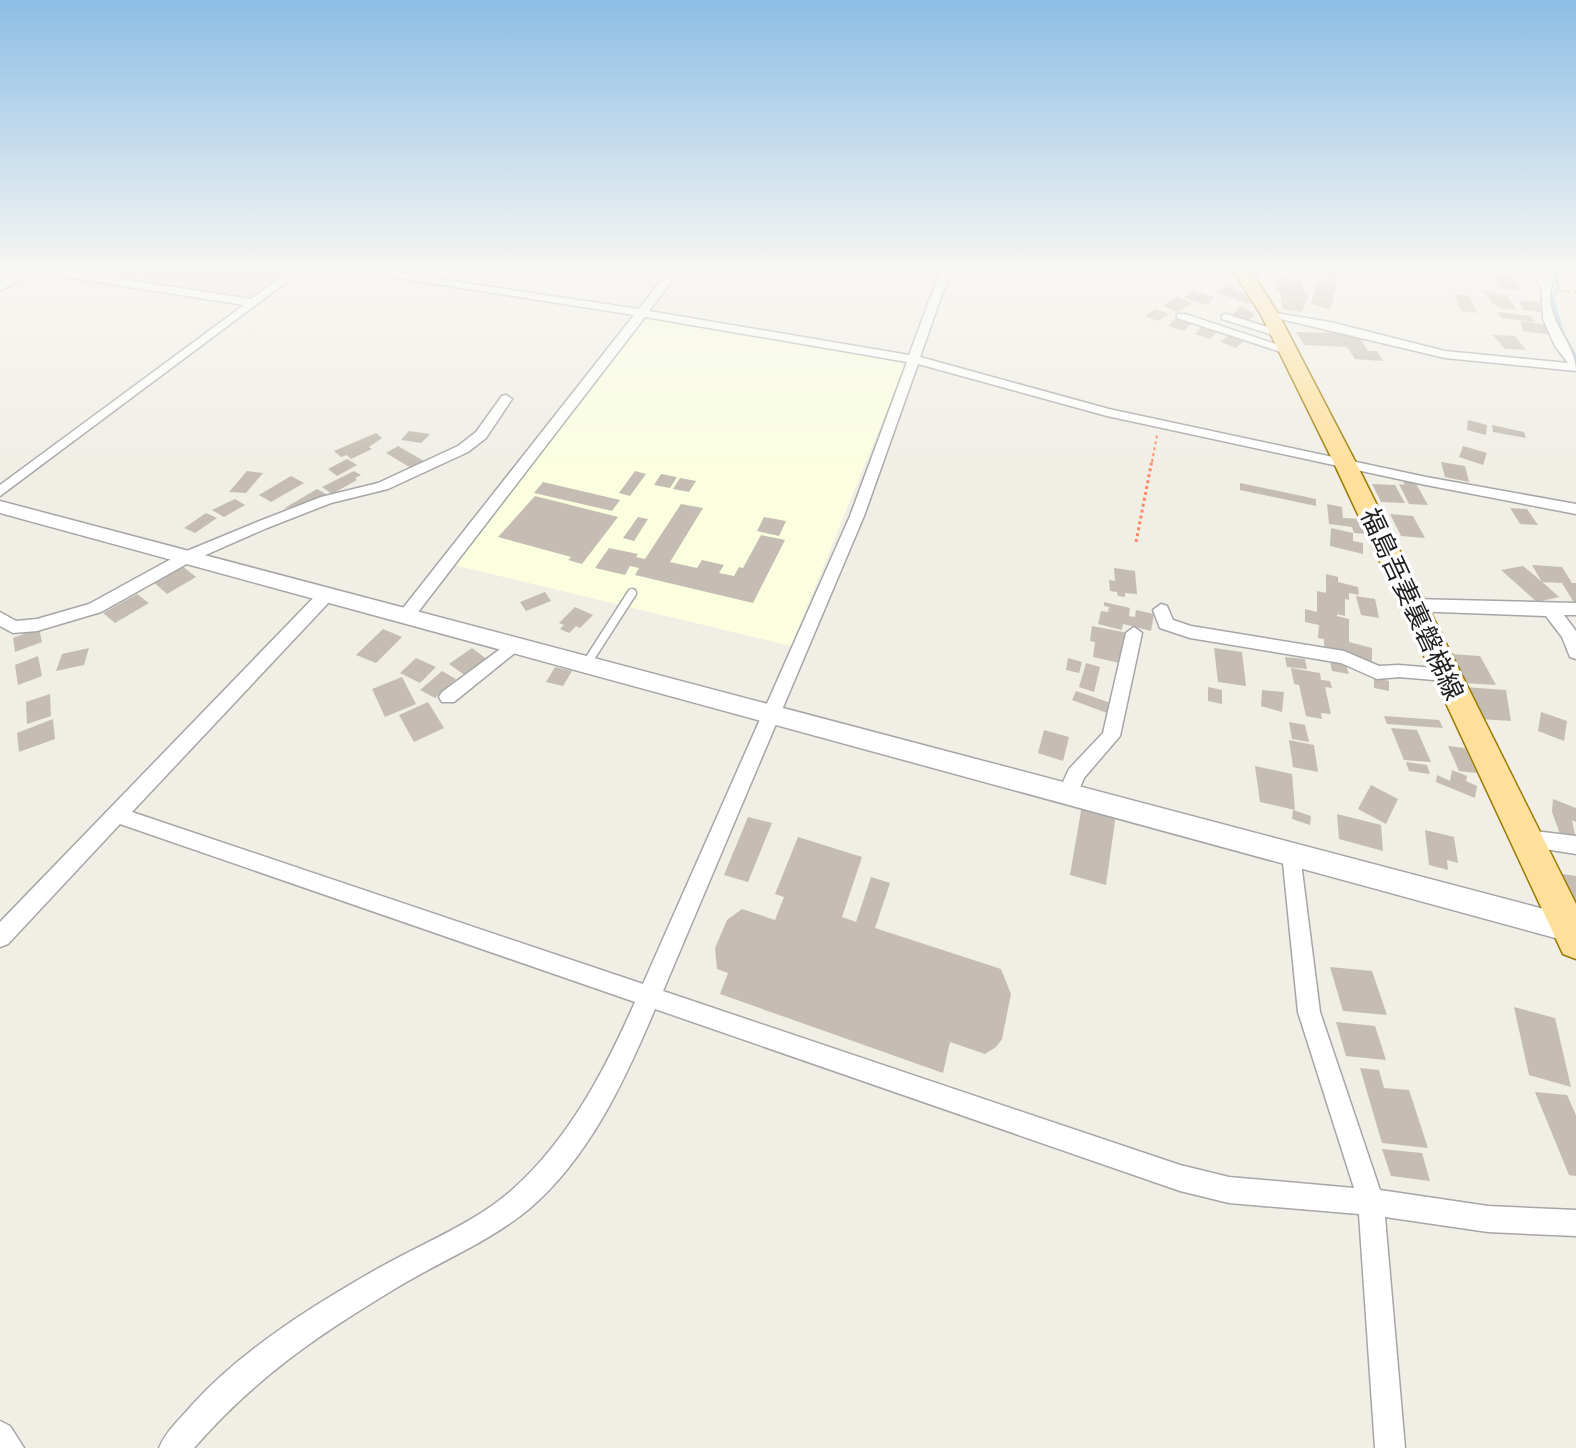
<svg xmlns="http://www.w3.org/2000/svg" width="1576" height="1448" viewBox="0 0 1576 1448" font-family="Karla,'Noto Sans JP',sans-serif">
	<style>
		.industrial { fill: #ead6e4 }
		.education { fill: #fbffdf }
		.lines { fill: none; stroke-linecap: round; stroke-linejoin: round }
		.stream { stroke: #a3cbe0; stroke-width: 4 }
		.building { fill: #c5bdb4 }
		.service-casing { stroke: #a6a6a6; stroke-width: 11 }
		.minor-casing { stroke: #a6a6a6; stroke-width: 3 }
		.tertiary-casing { stroke: #a6a6a6; stroke-width: 3 }
		.primary-casing { stroke: #9a7a00; stroke-width: 3 }
		.path-far1 { stroke: #ff8967; stroke-width: 2; stroke-dasharray: 3 3; stroke-linecap: butt }
		.path { stroke: #ff8967; stroke-width: 3; stroke-dasharray: 3 3; stroke-linecap: butt }
		.service { stroke: #fff; stroke-width: 8 }
		.minor { fill: #fff; fill-rule: evenodd }
		.tertiary { fill: #fff; fill-rule: evenodd }
		.primary { fill: #ffe09b; fill-rule: evenodd }
		.labels { text-anchor: middle; stroke-width: 7; stroke-linejoin: round; paint-order: stroke }
		.street-label { font-size: 26px; fill: #1f1f1f; stroke: #fff }
	</style>
	<rect width="100%" height="100%" fill="#f0eee5"/>
	<!-- industrial -->
	<path class="industrial" d="M 77,269 L 287,269 L 251,296 Z"/>
	<!-- education -->
	<path class="education" d="M 652,318 L 896,359 L 904,368 L 791,646 L 458,566 L 456,562 L 641,321 Z"/>
	<g class="lines">
		<!-- stream -->
		<path class="stream" d="M 1562,269 L 1555,277 L 1559,288 L 1552,297 L 1562,333 L 1576,358"/>
	</g>
	<!-- building -->
	<path class="building" d="M 1329,270 L 1336,271 L 1334,284 L 1337,285 L 1330,309 L 1311,304 L 1317,281 L 1327,283 Z
		M 1494,273 L 1512,275 L 1520,290 L 1501,288 Z
		M 1280,278 L 1301,280 L 1305,294 L 1309,295 L 1302,312 L 1282,309 L 1280,292 L 1276,292 L 1275,280 L 1281,281 Z
		M 1226,286 L 1251,296 L 1247,299 L 1253,301 L 1250,304 L 1217,293 Z
		M 1193,290 L 1203,294 L 1214,297 L 1207,305 L 1184,298 Z
		M 1483,290 L 1507,296 L 1517,310 L 1502,309 L 1493,304 Z
		M 1454,294 L 1470,296 L 1477,313 L 1461,311 Z
		M 1177,297 L 1192,303 L 1178,312 L 1163,306 Z
		M 1518,300 L 1538,302 L 1543,312 L 1523,310 Z
		M 1241,306 L 1255,314 L 1249,320 L 1232,315 Z
		M 1156,309 L 1169,314 L 1158,321 L 1145,316 Z
		M 1498,312 L 1531,316 L 1535,322 L 1501,318 Z
		M 1176,318 L 1192,323 L 1184,331 L 1168,326 Z
		M 1520,321 L 1548,325 L 1551,335 L 1523,331 Z
		M 1202,326 L 1217,332 L 1210,339 L 1195,334 Z
		M 1337,330 L 1357,333 L 1368,351 L 1377,351 L 1383,361 L 1355,359 L 1347,347 L 1304,345 L 1296,332 L 1339,333 Z
		M 1228,335 L 1243,341 L 1236,348 L 1221,342 Z
		M 1493,335 L 1515,336 L 1526,350 L 1505,349 Z
		M 1468,420 L 1487,425 L 1486,435 L 1467,430 Z
		M 1492,425 L 1524,432 L 1526,438 L 1493,432 Z
		M 409,431 L 430,434 L 421,443 L 401,440 Z
		M 376,433 L 382,438 L 369,447 L 372,449 L 351,459 L 347,455 L 341,457 L 334,451 Z
		M 398,446 L 424,461 L 411,468 L 386,453 Z
		M 1463,446 L 1487,453 L 1483,465 L 1459,457 Z
		M 347,459 L 357,465 L 337,476 L 328,469 Z
		M 1441,462 L 1465,466 L 1469,482 L 1445,477 Z
		M 247,471 L 263,473 L 246,493 L 229,492 Z
		M 354,471 L 361,475 L 355,478 L 357,480 L 332,494 L 322,487 Z
		M 635,471 L 646,474 L 630,496 L 619,493 Z
		M 661,474 L 677,477 L 670,488 L 654,485 Z
		M 291,476 L 304,483 L 271,502 L 259,495 Z
		M 680,478 L 696,481 L 689,492 L 673,489 Z
		M 543,482 L 620,500 L 612,511 L 534,493 Z
		M 1403,482 L 1415,482 L 1428,505 L 1409,504 L 1399,484 L 1405,485 Z
		M 1240,483 L 1316,499 L 1316,506 L 1240,490 Z
		M 1372,484 L 1395,485 L 1405,503 L 1381,502 Z
		M 317,489 L 326,494 L 313,502 L 283,509 Z
		M 535,496 L 618,517 L 582,564 L 568,560 L 571,557 L 498,537 Z
		M 235,499 L 245,505 L 224,517 L 212,510 Z
		M 681,504 L 703,508 L 670,562 L 697,568 L 702,560 L 724,565 L 719,573 L 734,576 L 739,567 L 743,568 L 761,535 L 785,540 L 753,603 L 635,575 L 639,568 L 630,566 L 625,575 L 595,568 L 609,548 L 638,554 L 636,557 L 645,559 Z
		M 1327,504 L 1342,507 L 1343,518 L 1363,519 L 1370,534 L 1354,533 L 1352,527 L 1329,524 Z
		M 1510,508 L 1527,509 L 1538,525 L 1520,524 Z
		M 206,513 L 217,518 L 195,533 L 184,528 Z
		M 1390,514 L 1413,516 L 1425,538 L 1401,536 Z
		M 638,517 L 648,519 L 634,541 L 623,538 Z
		M 764,517 L 786,521 L 779,536 L 757,531 Z
		M 1331,528 L 1353,533 L 1353,541 L 1363,543 L 1363,554 L 1330,546 Z
		M 181,565 L 196,577 L 167,594 L 152,581 Z
		M 1532,565 L 1562,567 L 1572,583 L 1576,583 L 1576,606 L 1562,583 L 1542,582 Z
		M 1523,566 L 1547,586 L 1559,597 L 1537,602 L 1501,570 Z
		M 1114,568 L 1135,571 L 1137,594 L 1125,593 L 1125,597 L 1118,596 L 1117,592 L 1110,591 L 1109,580 L 1115,581 Z
		M 1326,574 L 1338,577 L 1338,582 L 1358,587 L 1359,595 L 1349,593 L 1349,600 L 1345,599 L 1345,616 L 1337,614 L 1337,616 L 1349,619 L 1349,642 L 1372,648 L 1372,661 L 1324,646 L 1324,639 L 1318,638 L 1319,625 L 1305,622 L 1305,609 L 1317,612 L 1317,591 L 1326,593 Z
		M 545,592 L 551,601 L 526,611 L 520,602 Z
		M 137,594 L 149,603 L 115,623 L 103,613 Z
		M 1356,596 L 1375,599 L 1379,618 L 1361,615 Z
		M 1104,602 L 1130,608 L 1129,616 L 1135,617 L 1136,610 L 1154,614 L 1151,631 L 1123,624 L 1122,630 L 1098,624 L 1101,611 L 1108,612 L 1109,607 L 1104,606 Z
		M 575,607 L 593,615 L 580,628 L 576,626 L 569,633 L 560,629 L 564,625 L 559,623 Z
		M 1092,626 L 1128,633 L 1124,664 L 1093,657 L 1095,642 L 1090,641 Z
		M 39,628 L 42,642 L 15,652 L 13,638 Z
		M 383,629 L 402,637 L 376,663 L 356,655 Z
		M 89,648 L 84,665 L 56,671 L 62,654 Z
		M 472,648 L 488,660 L 466,676 L 449,664 Z
		M 1214,648 L 1242,652 L 1246,686 L 1218,682 Z
		M 1450,654 L 1480,656 L 1496,685 L 1465,683 Z
		M 38,656 L 42,676 L 18,685 L 15,665 Z
		M 1285,657 L 1305,659 L 1307,669 L 1287,667 Z
		M 416,658 L 436,667 L 420,683 L 400,673 Z
		M 1068,658 L 1082,662 L 1079,673 L 1066,670 Z
		M 1330,662 L 1346,665 L 1349,674 L 1332,671 Z
		M 1086,663 L 1100,667 L 1094,692 L 1079,687 Z
		M 555,667 L 572,671 L 563,686 L 546,682 Z
		M 1291,668 L 1320,673 L 1321,680 L 1330,681 L 1332,688 L 1325,687 L 1331,714 L 1321,713 L 1322,719 L 1306,716 L 1299,685 L 1294,684 Z
		M 442,671 L 456,679 L 435,698 L 420,690 Z
		M 402,677 L 416,704 L 385,717 L 372,689 Z
		M 1374,677 L 1389,681 L 1389,691 L 1374,688 Z
		M 1208,687 L 1222,690 L 1222,704 L 1208,701 Z
		M 1464,687 L 1506,690 L 1511,721 L 1480,719 Z
		M 1262,690 L 1284,692 L 1282,712 L 1261,706 Z
		M 1076,691 L 1111,703 L 1107,713 L 1072,700 Z
		M 50,694 L 51,716 L 27,724 L 26,702 Z
		M 428,702 L 444,728 L 414,742 L 399,715 Z
		M 1541,712 L 1567,721 L 1564,741 L 1538,731 Z
		M 1384,716 L 1439,720 L 1443,728 L 1387,724 Z
		M 53,719 L 55,739 L 19,752 L 17,733 Z
		M 1289,722 L 1305,725 L 1309,742 L 1292,739 Z
		M 1391,728 L 1417,730 L 1431,762 L 1404,760 Z
		M 1044,730 L 1069,737 L 1063,761 L 1038,753 Z
		M 1289,740 L 1314,745 L 1318,772 L 1293,767 Z
		M 1448,746 L 1465,748 L 1477,773 L 1459,771 Z
		M 1406,762 L 1427,765 L 1430,774 L 1409,771 Z
		M 1255,766 L 1292,774 L 1295,810 L 1260,802 Z
		M 1452,770 L 1467,776 L 1466,781 L 1477,786 L 1475,798 L 1436,782 L 1437,775 L 1450,781 Z
		M 1371,785 L 1398,799 L 1386,824 L 1358,809 Z
		M 1553,799 L 1576,808 L 1576,822 L 1572,820 L 1576,840 L 1561,837 L 1552,812 Z
		M 1082,805 L 1116,814 L 1106,885 L 1070,875 Z
		M 1293,810 L 1311,816 L 1310,825 L 1292,819 Z
		M 1337,814 L 1381,825 L 1383,851 L 1339,839 Z
		M 748,817 L 772,823 L 748,882 L 724,875 Z
		M 1425,830 L 1454,837 L 1458,863 L 1447,860 L 1448,870 L 1429,865 Z
		M 798,837 L 862,857 L 842,917 L 856,922 L 871,877 L 890,883 L 875,928 L 1001,969 L 1011,994 L 1002,1039 L 996,1047 L 985,1054 L 950,1042 L 943,1073 L 720,994 L 728,973 L 717,969 L 715,948 L 727,920 L 742,909 L 775,920 L 784,897 L 775,894 Z
		M 1562,874 L 1576,876 L 1576,904 Z
		M 1330,967 L 1372,971 L 1387,1015 L 1343,1011 Z
		M 1514,1007 L 1555,1018 L 1571,1087 L 1529,1075 Z
		M 1336,1022 L 1375,1026 L 1386,1060 L 1346,1056 Z
		M 1360,1068 L 1379,1070 L 1384,1088 L 1409,1090 L 1428,1148 L 1382,1143 Z
		M 1535,1092 L 1567,1095 L 1576,1115 L 1576,1176 L 1569,1175 Z
		M 1382,1149 L 1422,1153 L 1430,1181 L 1391,1176 Z"/>
	<g class="lines">
		<defs>
			<path id="service" d="M 587,663 L 632,593"/>
			<path id="minor" d="M 24,269 L 58,269 L 251,299 L 292,269 L 304,269 L 0,496 L 0,485 L 244,305 L 35,272 L 0,291 L 0,283 Z
				M 341,269 L 370,269 L 639,309 L 670,269 L 681,269 L 649,311 L 909,355 L 941,269 L 951,269 L 920,357 L 1109,409 L 1426,477 L 1576,504 L 1576,514 L 1426,485 L 1107,416 L 918,364 L 864,516 L 663,991 L 1180,1165 L 1229,1177 L 1354,1188 L 1298,1012 L 1282,853 L 1285,847 L 1292,844 L 1299,847 L 1320,1012 L 1380,1190 L 1488,1206 L 1576,1210 L 1576,1236 L 1488,1232 L 1385,1217 L 1405,1448 L 1375,1448 L 1359,1214 L 1229,1203 L 1180,1191 L 655,1009 C 625,1080 589,1158 529,1209 C 488,1243 438,1262 393,1290 C 315,1337 254,1379 194,1448 L 159,1448 C 166,1431 180,1419 192,1405 C 243,1349 312,1306 377,1269 C 422,1243 474,1224 513,1189 C 569,1139 605,1070 635,1002 L 120,824 L 8,944 L 0,947 L 0,922 L 320,591 L 326,589 L 334,595 L 332,599 L 132,812 L 643,984 L 850,516 L 907,362 L 645,317 L 412,620 L 406,622 L 398,616 L 400,612 L 634,315 Z
				M 1526,269 L 1537,269 L 1544,276 L 1548,269 L 1558,269 C 1533,316 1576,336 1576,371 L 1445,358 L 1264,315 L 1270,312 L 1330,322 L 1445,351 L 1568,363 L 1555,346 L 1543,319 L 1541,286 Z
				M 1177,314 L 1185,314 L 1294,350 L 1284,353 L 1177,318 Z
				M 1226,314 L 1283,332 L 1285,334 L 1279,337 L 1222,319 L 1222,315 Z
				M 506,395 L 512,399 L 486,438 L 468,452 L 388,489 L 331,503 L 267,528 L 192,561 L 101,612 L 37,631 L 13,633 L 0,626 L 0,612 L 16,621 L 37,619 L 89,604 L 182,553 L 257,522 L 321,497 L 378,483 L 458,446 L 476,432 L 502,396 Z
				M 1412,599 L 1576,603 L 1576,615 L 1564,615 L 1576,631 L 1576,659 L 1570,657 L 1562,637 L 1546,616 L 1412,611 L 1404,605 Z
				M 1161,604 L 1167,606 L 1173,620 L 1191,626 L 1344,651 L 1379,666 L 1399,665 L 1446,669 L 1455,675 L 1446,681 L 1399,677 L 1377,679 L 1341,663 L 1190,638 L 1160,628 L 1153,610 Z
				M 1134,627 L 1142,633 L 1120,736 L 1084,778 L 1075,799 L 1068,801 L 1061,799 L 1058,793 L 1069,769 L 1103,733 L 1126,633 Z
				M 515,638 L 523,644 L 521,648 L 454,702 L 442,702 L 439,697 L 442,692 Z
				M 1526,830 L 1576,836 L 1576,854 L 1519,845 L 1516,839 L 1519,833 Z
				M 0,1421 L 10,1426 L 24,1448 L 0,1448 Z"/>
			<path id="tertiary" d="M 0,501 L 1570,916 L 1576,918 L 1576,940 L 1570,942 L 0,513 Z"/>
			<path id="primary" d="M 1232,269 L 1250,269 L 1279,315 L 1355,461 L 1576,904 L 1576,959 L 1563,954 L 1333,461 L 1261,315 Z"/>
		</defs>
		<!-- service casing -->
		<use href="#service" class="service-casing"/>
		<!-- minor casing -->
		<use href="#minor" class="minor-casing"/>
		<!-- tertiary casing -->
		<use href="#tertiary" class="tertiary-casing"/>
		<!-- primary casing -->
		<use href="#primary" class="primary-casing"/>
		<!-- path-far1 -->
		<path class="path-far1" d="M 1561,291 L 1576,292
			M 1152,462 L 1157,435"/>
		<!-- path -->
		<path class="path" d="M 1136,542 L 1152,460"/>
		<!-- service -->
		<use href="#service" class="service"/>
		<!-- minor -->
		<use href="#minor" class="minor"/>
		<!-- tertiary -->
		<use href="#tertiary" class="tertiary"/>
		<!-- primary -->
		<use href="#primary" class="primary"/>
	</g>
	<!-- sky -->
	<linearGradient id="sky" x2="0" y2="1"><stop stop-color="#8cbde5"/><stop offset="0.57" stop-color="#f8f7f3"/><stop offset="1" stop-color="#f8f7f3" stop-opacity="0"/></linearGradient>
	<rect width="1576" height="472" fill="url(#sky)"/>
	<g class="labels">
		<!-- street labels -->
		<g class="street-label">
			<text transform="translate(1412 604) rotate(65)" y="9">福島吾妻裏磐梯線</text>
		</g>
	</g>
</svg>
